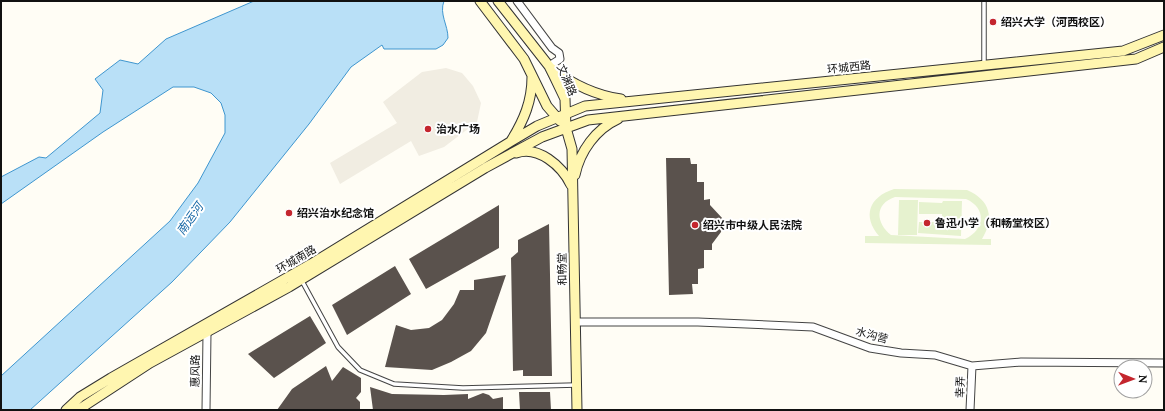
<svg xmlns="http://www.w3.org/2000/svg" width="1165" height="411" viewBox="0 0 1165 411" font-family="Lora,'Noto Sans SC',serif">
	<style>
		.pitch { fill: #e6f2cf; fill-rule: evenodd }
		.plaza { fill: #f1ede2 }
		.water { fill: #b9e0f7; stroke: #3f96cf }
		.building { fill: #5a524d }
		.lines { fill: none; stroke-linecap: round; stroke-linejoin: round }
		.lane-casing { stroke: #444; stroke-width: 5.5 }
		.street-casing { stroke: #444; stroke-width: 9 }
		.secondary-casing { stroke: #333; stroke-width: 11 }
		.lane { stroke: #fff; stroke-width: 3.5 }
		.street { stroke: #fff; stroke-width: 7 }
		.secondary { stroke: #fff6b0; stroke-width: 9 }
		.poi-dot { fill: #c4262e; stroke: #fff; stroke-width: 1.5 }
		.labels { text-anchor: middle; stroke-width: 4; stroke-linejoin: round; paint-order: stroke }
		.poi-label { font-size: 11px; font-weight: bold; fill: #111; stroke: #fff; text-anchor: start }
		.street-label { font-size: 11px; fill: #111; stroke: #fff }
		.water-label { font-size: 12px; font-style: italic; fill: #1768a6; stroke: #fff }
	</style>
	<rect width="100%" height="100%" fill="#fffdf5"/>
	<!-- pitch -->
	<path class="pitch" d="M 894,189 L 967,190 C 990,200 995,218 982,239 L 991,239 L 991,245 L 865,243 L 865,236 L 879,236 C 862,216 869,197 894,189 ZM 895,197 L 966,199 C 987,208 985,230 965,239 L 891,235 C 876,223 874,204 895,197 Z
		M 899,200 L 918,200 L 917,235 L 898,235 Z
		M 943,201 L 962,201 L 961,236 L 918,233 L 919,222 L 942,222 L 942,214 L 919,214 L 919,202 L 942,203 Z"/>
	<!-- plaza -->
	<path class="plaza" d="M 446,68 L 462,73 L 473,86 L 481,103 L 477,122 L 444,147 L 419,156 L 411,141 L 340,184 L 330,163 L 397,123 L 383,102 L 422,72 Z"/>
	<!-- water -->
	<path class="water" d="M 254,1 L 444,1 C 439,14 448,25 448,38 L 443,45 L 436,49 L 384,49 L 382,45 L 351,67 L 309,124 L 230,222 L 172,282 L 30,410 L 1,410 L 1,376 L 170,221 L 198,183 L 225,133 L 225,115 L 221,103 L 211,93 L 194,87 L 173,87 L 103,132 L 1,204 L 1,177 L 39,157 L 46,158 L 100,113 L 103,90 L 95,79 L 120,60 L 138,64 L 166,39 Z"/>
	<!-- building -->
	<path class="building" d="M 666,158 L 690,158 L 691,164 L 697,164 L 697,182 L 704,182 L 704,200 L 710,199 L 710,205 L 723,219 L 721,232 L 712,244 L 712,250 L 704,250 L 704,268 L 698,269 L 698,284 L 692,284 L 693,294 L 669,295 Z
		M 499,205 L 499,248 L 426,289 L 409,259 Z
		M 549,224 L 552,376 L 523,376 L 523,370 L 513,371 L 511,258 L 518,252 L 518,240 Z
		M 395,266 L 411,294 L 347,335 L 332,305 Z
		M 506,275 L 486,333 L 471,351 L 451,362 L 432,370 L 385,367 L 396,325 L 411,330 L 429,328 L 442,320 L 454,304 L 460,290 L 474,290 L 474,280 Z
		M 310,316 L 326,343 L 274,378 L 248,354 Z
		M 326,366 L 332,381 L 343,367 L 361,378 L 361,392 L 356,398 L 360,402 L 360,410 L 277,410 L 292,389 Z
		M 370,387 L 392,394 L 444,395 L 468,394 L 468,399 L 483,393 L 489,395 L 493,399 L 503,397 L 503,410 L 373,410 Z
		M 519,392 L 550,392 L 551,410 L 520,410 Z"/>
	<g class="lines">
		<defs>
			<path id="lane" d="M 984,64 L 984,1
				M 302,281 L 338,347 L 360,370 L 394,384 L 463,388 L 576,385"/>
			<path id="street" d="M 517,1 L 552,48 L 559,53 L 560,59 L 549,66
				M 576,322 L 698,322 L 813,327 L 870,348 L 901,353 L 935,355 L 972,366 L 1021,362 L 1164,363
				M 206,410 L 207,333
				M 970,410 L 972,366"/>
			<path id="secondary" d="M 480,1 L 524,59 L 547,106 L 560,121
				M 498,1 L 549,66 L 554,76 L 565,99 L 566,128 L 572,149 L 577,410
				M 551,68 C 572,84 594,95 621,99
				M 511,141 C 524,120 532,101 532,77
				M 516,153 C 538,145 562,166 571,185
				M 575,175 C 580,151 596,129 618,119
				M 66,410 L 80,397 L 111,378 L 311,264 L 510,142 L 537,126 L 585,106 L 1123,51 L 1164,35
				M 78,410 L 150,363 L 289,287 L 485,168 L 542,137 L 588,120 L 1136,59 L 1164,47"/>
		</defs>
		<!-- lane casing -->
		<use href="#lane" class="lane-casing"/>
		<!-- street casing -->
		<use href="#street" class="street-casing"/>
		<!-- secondary casing -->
		<use href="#secondary" class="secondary-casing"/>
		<!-- lane -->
		<use href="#lane" class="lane"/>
		<!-- street -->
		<use href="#street" class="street"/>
		<!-- secondary -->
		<use href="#secondary" class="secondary"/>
	</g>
	<!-- markers -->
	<g class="poi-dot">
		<circle cx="993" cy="22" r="4"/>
		<circle cx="428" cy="129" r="4"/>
		<circle cx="289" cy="213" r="4"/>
		<circle cx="927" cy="223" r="4"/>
		<circle cx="695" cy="225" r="4"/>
	</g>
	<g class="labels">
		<!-- poi labels -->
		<g class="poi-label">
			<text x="1001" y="26">绍兴大学（河西校区）</text>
			<text x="436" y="133">治水广场</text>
			<text x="297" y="217">绍兴治水纪念馆</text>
			<text x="935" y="227">鲁迅小学（和畅堂校区）</text>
			<text x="703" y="229">绍兴市中级人民法院</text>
		</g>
		<!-- street labels -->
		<g class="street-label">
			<text transform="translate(849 67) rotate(-6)" y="4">环城西路</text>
			<text transform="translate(567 80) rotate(67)" y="4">文渊路</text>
			<text transform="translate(296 259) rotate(-30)" y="4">环城南路</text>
			<text transform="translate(562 269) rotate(-91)" y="4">和畅堂</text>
			<text transform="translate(872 335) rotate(15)" y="4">水沟营</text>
			<text transform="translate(195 371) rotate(-89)" y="4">惠风路</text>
			<text transform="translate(960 387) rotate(-87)" y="4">幸弄</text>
		</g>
		<!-- water labels -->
		<g class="water-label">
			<text transform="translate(190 219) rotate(-55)" y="4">南运河</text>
		</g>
	</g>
	<!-- border -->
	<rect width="1165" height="411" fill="none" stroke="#111111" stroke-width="4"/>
	<!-- north arrow -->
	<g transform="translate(1133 379) rotate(91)"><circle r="19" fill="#ffffff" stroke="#a0a0a0"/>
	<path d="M0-3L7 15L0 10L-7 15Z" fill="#c4262e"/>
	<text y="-6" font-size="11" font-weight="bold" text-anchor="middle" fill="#111111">N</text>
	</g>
</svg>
